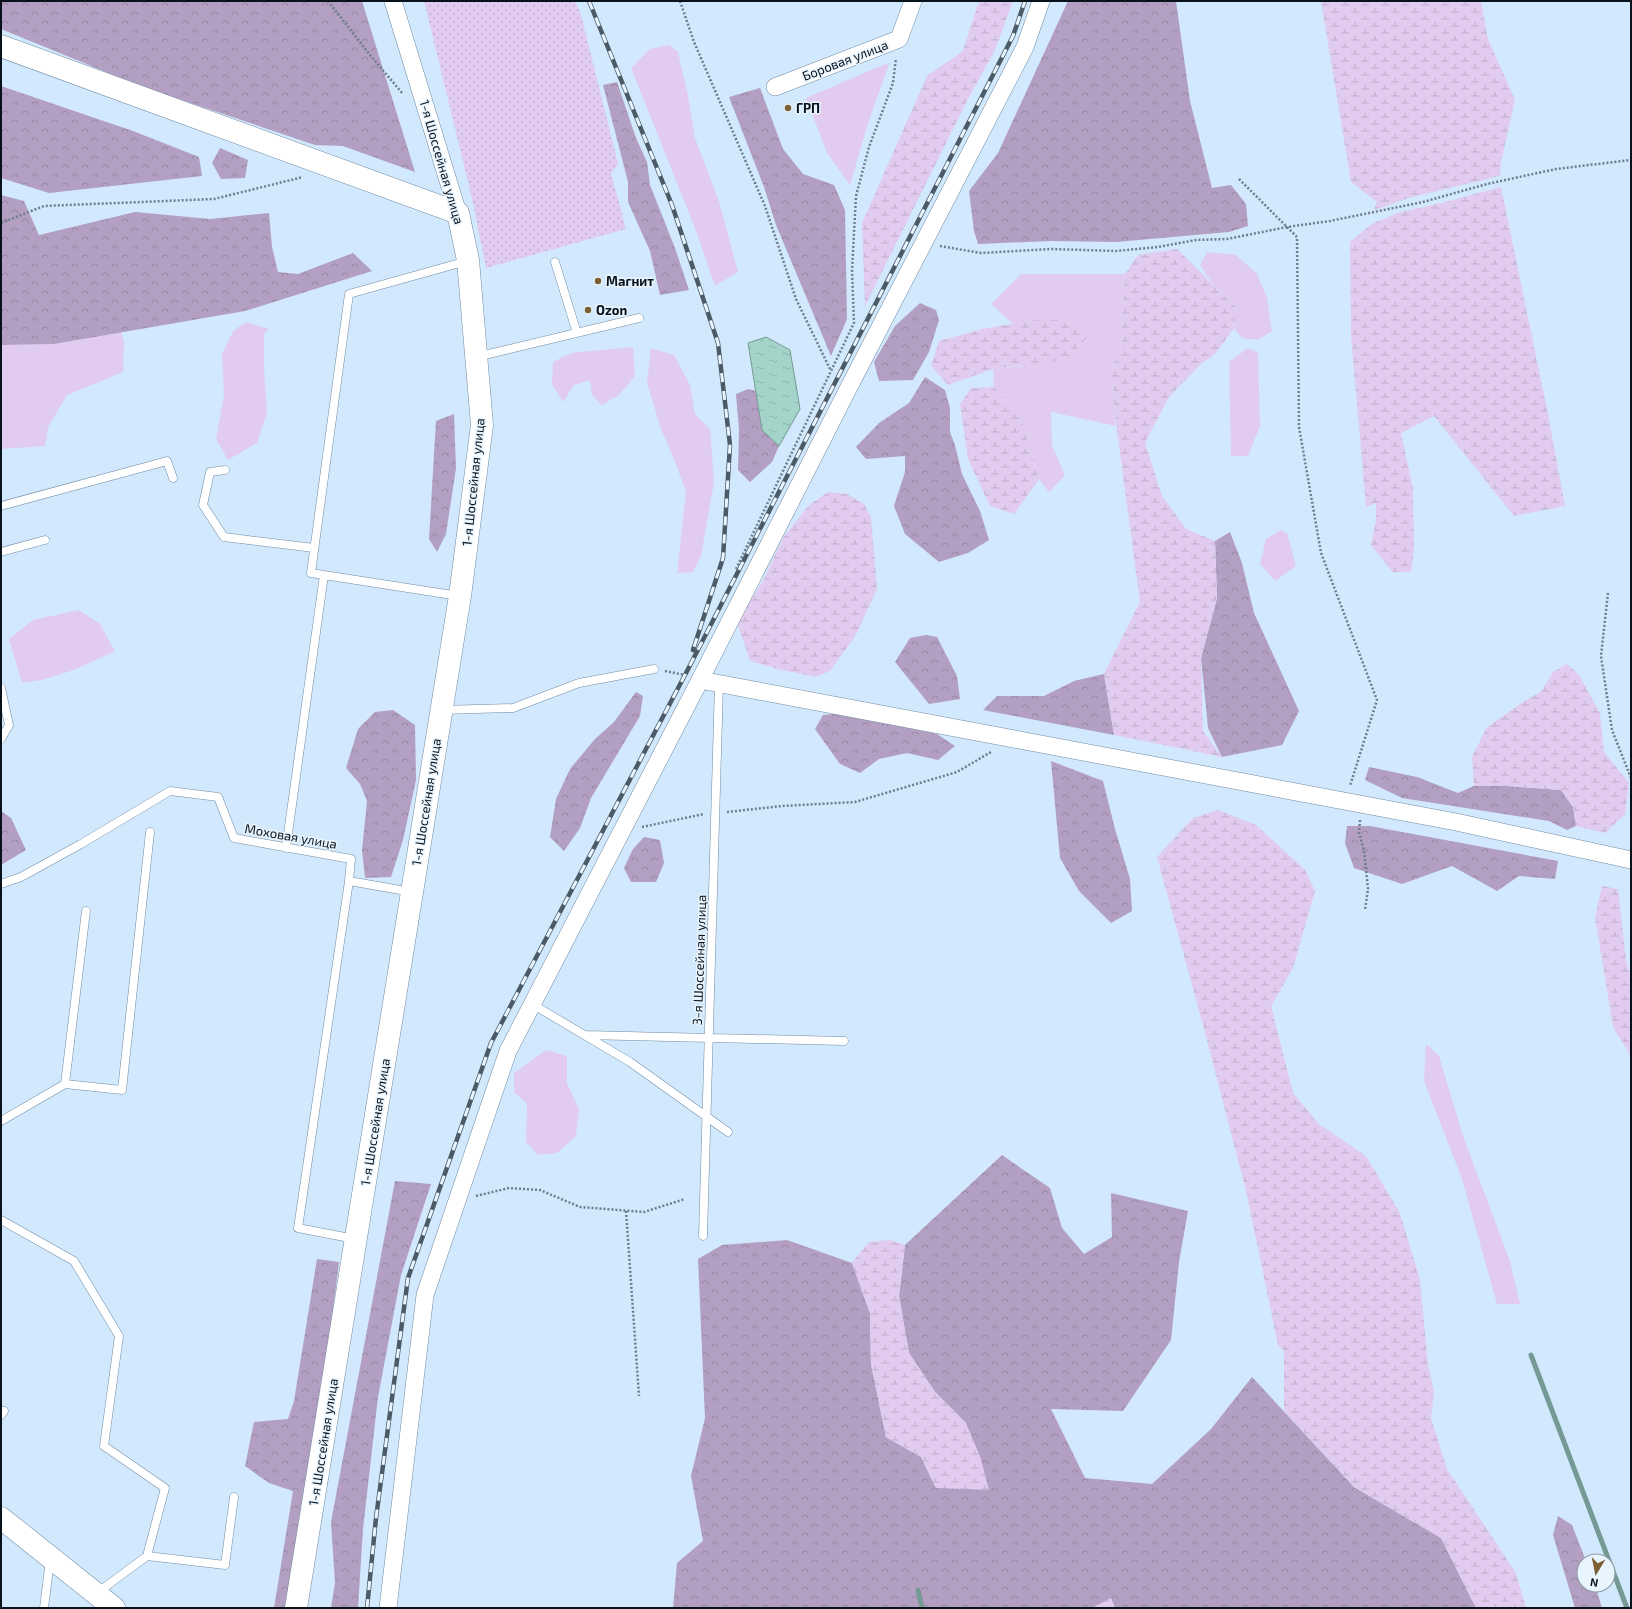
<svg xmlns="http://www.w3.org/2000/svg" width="1632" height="1609" viewBox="0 0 1632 1609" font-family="'Exo 2',sans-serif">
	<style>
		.grass { fill: #e1ccef }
		.forest { fill: url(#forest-crowns) }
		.wetland { fill: url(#wetland-marsh) }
		.park { fill: url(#park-dots) }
		.water { fill: url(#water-ripples); stroke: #759a95 }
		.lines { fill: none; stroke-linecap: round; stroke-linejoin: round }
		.stream { stroke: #759a95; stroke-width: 5 }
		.lane-casing { stroke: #718ca3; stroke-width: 9 }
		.street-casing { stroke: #718ca3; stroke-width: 18 }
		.secondary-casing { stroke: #718ca3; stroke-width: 23 }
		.path { stroke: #6d7d8c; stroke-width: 2.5; stroke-dasharray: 2 2; stroke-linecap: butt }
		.lane { stroke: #fff; stroke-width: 8 }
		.street { stroke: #fff; stroke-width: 17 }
		.secondary { stroke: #fff; stroke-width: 22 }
		.rail-casing { stroke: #4b5a67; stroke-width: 4.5 }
		.rail { stroke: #e8f4fe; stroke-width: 3; stroke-dasharray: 9; stroke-linecap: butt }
		.poi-dot { fill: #7c6033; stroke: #e8f4fe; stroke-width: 1.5 }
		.labels { text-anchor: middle; stroke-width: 3; stroke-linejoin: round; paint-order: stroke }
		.street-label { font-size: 13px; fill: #08121b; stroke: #e8f4fe }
		.poi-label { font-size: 13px; font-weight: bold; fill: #08121b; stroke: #e8f4fe; text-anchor: start }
	</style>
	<defs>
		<pattern id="forest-crowns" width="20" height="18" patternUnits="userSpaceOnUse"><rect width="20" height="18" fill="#b39fc1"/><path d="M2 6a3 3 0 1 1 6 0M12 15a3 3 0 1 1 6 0" fill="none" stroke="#9888a5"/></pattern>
		<pattern id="wetland-marsh" width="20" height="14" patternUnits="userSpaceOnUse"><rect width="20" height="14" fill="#e1ccef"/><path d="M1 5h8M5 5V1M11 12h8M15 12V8" fill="none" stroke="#c0aecc"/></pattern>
		<pattern id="park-dots" width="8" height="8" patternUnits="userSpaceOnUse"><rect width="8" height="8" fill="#e1ccef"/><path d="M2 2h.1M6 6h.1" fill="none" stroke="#c0aecc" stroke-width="1.8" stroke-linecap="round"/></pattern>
		<pattern id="water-ripples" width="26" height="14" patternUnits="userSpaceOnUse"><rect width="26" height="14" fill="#a4d4c9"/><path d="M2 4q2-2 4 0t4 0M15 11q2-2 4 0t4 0" fill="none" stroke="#8cb5ac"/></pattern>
	</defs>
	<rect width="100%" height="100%" fill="#d1e8fd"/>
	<!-- grass -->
	<path class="grass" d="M 669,45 L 678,52 L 687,91 L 695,138 L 719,201 L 738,272 L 715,286 L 696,231 L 631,68 L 650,49 Z
		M 890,62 L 868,123 L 850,185 L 827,153 L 806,98 Z
		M 1207,252 L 1236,255 L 1257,274 L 1267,298 L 1272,331 L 1258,340 L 1242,338 L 1234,328 L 1236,307 L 1212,283 L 1200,265 Z
		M 1021,274 L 1125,274 L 1121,348 L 1111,371 L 1116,426 L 1051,412 L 1052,445 L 1065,475 L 1049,492 L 1039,479 L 1021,419 L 994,387 L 993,369 L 1023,366 L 1040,319 L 1013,324 L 991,304 Z
		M 246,322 L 269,329 L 264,334 L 264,368 L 267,412 L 257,443 L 228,460 L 216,439 L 224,395 L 222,354 L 233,331 Z
		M 121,332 L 124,342 L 123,372 L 67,395 L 48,427 L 45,446 L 1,449 L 1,345 L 54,344 Z
		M 633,347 L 635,376 L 619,395 L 602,405 L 592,395 L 590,380 L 574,385 L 563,402 L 552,384 L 553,362 L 571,353 Z
		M 651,348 L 674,355 L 690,385 L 695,414 L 710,429 L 714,482 L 701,556 L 693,572 L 677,573 L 686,492 L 674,459 L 661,429 L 647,383 Z
		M 1248,348 L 1258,353 L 1260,426 L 1248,456 L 1231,456 L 1229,362 Z
		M 1281,530 L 1287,533 L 1296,566 L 1275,581 L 1260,564 L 1266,539 Z
		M 79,610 L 100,624 L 115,651 L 74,670 L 42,680 L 22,683 L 9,639 L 33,620 Z
		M 1426,1044 L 1439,1056 L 1463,1136 L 1510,1261 L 1520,1304 L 1497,1304 L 1462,1179 L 1424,1081 Z
		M 546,1050 L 567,1056 L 567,1083 L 579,1109 L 576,1136 L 557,1153 L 538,1155 L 526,1142 L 527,1104 L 514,1092 L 514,1073 Z"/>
	<!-- forest -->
	<path class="forest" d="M 1,1 L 362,1 L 415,172 L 343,146 L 315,145 L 140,86 L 1,29 Z
		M 1068,1 L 1176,1 L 1190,101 L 1212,188 L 1231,185 L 1246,204 L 1248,226 L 1229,232 L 1116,242 L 1051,241 L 978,244 L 974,231 L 969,191 L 998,153 Z
		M 617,82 L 636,138 L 647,162 L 650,185 L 675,248 L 689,290 L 660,295 L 650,251 L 628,202 L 628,182 L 603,85 Z
		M 1,86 L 133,131 L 199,157 L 202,176 L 49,193 L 1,178 Z
		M 760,88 L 783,149 L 803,174 L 834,185 L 845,210 L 847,319 L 831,356 L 776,225 L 764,187 L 729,97 Z
		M 220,148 L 248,160 L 245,178 L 221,179 L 212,163 Z
		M 1,195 L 24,201 L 39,235 L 135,212 L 210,219 L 269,213 L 272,247 L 278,272 L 298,274 L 353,253 L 372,271 L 245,311 L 54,344 L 1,345 Z
		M 920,303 L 936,310 L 939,320 L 929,352 L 913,380 L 879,381 L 874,362 L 895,326 Z
		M 925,377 L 945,390 L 950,408 L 950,432 L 955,445 L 962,474 L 980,511 L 989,540 L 968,553 L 939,562 L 905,534 L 894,506 L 905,472 L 905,456 L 866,459 L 856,447 L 879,423 L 909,403 Z
		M 748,389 L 756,391 L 762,430 L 779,446 L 772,462 L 750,482 L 738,470 L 739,429 L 736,394 Z
		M 454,414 L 456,468 L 446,534 L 437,552 L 429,539 L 436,421 Z
		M 1230,532 L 1242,563 L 1254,613 L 1299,711 L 1282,745 L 1222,757 L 1208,728 L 1201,658 L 1217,598 L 1215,541 Z
		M 926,635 L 937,637 L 957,676 L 960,699 L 929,704 L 895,662 L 910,638 Z
		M 1104,674 L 1114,735 L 983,710 L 997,696 L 1044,696 L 1074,681 Z
		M 636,692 L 643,696 L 640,716 L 591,798 L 580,828 L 564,851 L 550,837 L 556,799 L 570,769 L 595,739 L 614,722 Z
		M 393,710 L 415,725 L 416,780 L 403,840 L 391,877 L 365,878 L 362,850 L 367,801 L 360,784 L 346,768 L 358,729 L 375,712 Z
		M 843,713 L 937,734 L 955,746 L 938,760 L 907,753 L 879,759 L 860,773 L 840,764 L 815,729 L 823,715 Z
		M 1051,761 L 1103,781 L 1115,829 L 1130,879 L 1132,911 L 1111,923 L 1079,891 L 1060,858 Z
		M 1369,767 L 1417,777 L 1458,793 L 1474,786 L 1507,786 L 1561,790 L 1573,807 L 1576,826 L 1567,830 L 1549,821 L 1402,798 L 1365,780 Z
		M 1,811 L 11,818 L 26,850 L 1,865 Z
		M 1347,826 L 1370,826 L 1558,861 L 1555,879 L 1519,876 L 1497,891 L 1452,866 L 1402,884 L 1354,868 L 1345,843 Z
		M 644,837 L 660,840 L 664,863 L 656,882 L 631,882 L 624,868 L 633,849 Z
		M 1002,1155 L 1050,1188 L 1062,1228 L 1084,1254 L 1112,1237 L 1111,1193 L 1188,1211 L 1179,1262 L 1171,1340 L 1123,1411 L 1051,1409 L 1085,1478 L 1152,1484 L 1211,1429 L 1252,1377 L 1354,1487 L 1441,1538 L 1476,1608 L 1115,1608 L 1111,1599 L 1092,1608 L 673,1608 L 677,1563 L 703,1541 L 691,1476 L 705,1418 L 698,1259 L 722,1245 L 787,1240 L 852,1263 L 870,1313 L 871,1364 L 886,1437 L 921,1457 L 936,1488 L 966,1423 L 935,1392 L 909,1353 L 899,1296 L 905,1245 Z
		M 395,1181 L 431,1184 L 401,1275 L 378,1397 L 363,1529 L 358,1608 L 331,1608 L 335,1583 L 331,1522 Z
		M 317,1259 L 339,1262 C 325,1378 306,1493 285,1608 L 274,1608 L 293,1491 L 269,1483 L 245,1466 L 254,1422 L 288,1419 L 294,1401 Z
		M 1558,1516 L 1572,1525 L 1586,1561 L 1584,1561 L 1584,1585 L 1595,1585 L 1602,1608 L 1575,1608 L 1553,1535 Z"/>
	<!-- wetland -->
	<path class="wetland" d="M 979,1 L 1013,1 L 995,50 L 967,101 L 865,306 L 862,223 L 927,76 L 963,51 Z
		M 1321,1 L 1481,1 L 1488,39 L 1515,100 L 1501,162 L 1500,176 L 1412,197 L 1374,210 L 1377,202 L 1351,182 Z
		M 1501,187 L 1548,414 L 1565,506 L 1514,516 L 1434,416 L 1401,433 L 1413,489 L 1414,551 L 1411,572 L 1393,572 L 1371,545 L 1376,521 L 1376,503 L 1366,507 L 1351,335 L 1350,242 L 1372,224 L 1397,213 L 1441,203 Z
		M 1177,249 L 1236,307 L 1234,328 L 1215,354 L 1201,364 L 1169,397 L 1145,443 L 1162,496 L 1186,529 L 1215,541 L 1217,598 L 1201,658 L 1203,731 L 1222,757 L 1114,735 L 1104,674 L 1140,602 L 1117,431 L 1111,371 L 1121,348 L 1125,274 L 1138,255 Z
		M 1040,319 L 1061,320 L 1089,335 L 1067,360 L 993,369 L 948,385 L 931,366 L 939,341 L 982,329 Z
		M 994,387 L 1021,419 L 1039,479 L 1014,514 L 990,506 L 968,459 L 960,404 L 971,388 Z
		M 828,492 L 847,494 L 864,504 L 871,517 L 877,589 L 856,635 L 830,671 L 815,677 L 778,669 L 750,661 L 737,622 L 764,579 L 783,538 L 808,506 Z
		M 1567,664 L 1579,675 L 1600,713 L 1604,752 L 1629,783 L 1625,814 L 1605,833 L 1576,826 L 1573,807 L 1561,790 L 1507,786 L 1474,786 L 1472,757 L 1487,727 L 1526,700 L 1541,692 L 1553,672 Z
		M 1218,810 L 1256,825 L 1305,870 L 1315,891 L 1293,968 L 1271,1006 L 1293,1093 L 1319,1124 L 1366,1156 L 1400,1213 L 1420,1280 L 1428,1364 L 1434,1392 L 1431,1418 L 1447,1469 L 1516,1573 L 1526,1608 L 1476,1608 L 1441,1538 L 1354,1487 L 1284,1411 L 1284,1351 L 1278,1345 L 1246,1191 L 1203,1025 L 1157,857 L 1193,818 Z
		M 1602,886 L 1618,889 L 1626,960 L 1631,978 L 1631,1056 L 1613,1027 L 1595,917 Z
		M 890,1240 L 905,1245 L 899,1296 L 909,1353 L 935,1392 L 966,1423 L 981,1459 L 989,1490 L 936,1488 L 921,1457 L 886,1437 L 871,1364 L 870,1313 L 852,1263 L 869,1242 Z
		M 1111,1598 L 1115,1608 L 1092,1608 Z"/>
	<!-- park -->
	<path class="park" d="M 424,1 L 575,1 L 581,15 L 618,164 L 611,173 L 626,229 L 486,268 L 471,194 Z"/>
	<!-- water -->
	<path class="water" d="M 766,337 L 790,350 L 800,409 L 779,446 L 762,430 L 748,343 Z"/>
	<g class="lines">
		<!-- stream -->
		<path class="stream" d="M 1531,1355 L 1627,1608
			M 918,1590 L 922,1608"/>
		<defs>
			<path id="lane" d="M 555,262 L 577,333
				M 476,357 L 639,318
				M 225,470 L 210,472 L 203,505 L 224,537 L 314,548
				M 1,506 L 167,461 L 173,478
				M 1,552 L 45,540
				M 459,596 L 311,573 L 349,294 L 467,261
				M 1,688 L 9,725 L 1,739
				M 442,710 L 513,708 L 579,683 L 654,669
				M 286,848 L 324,575
				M 349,881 L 298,1228 L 355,1239
				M 1,884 L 21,877 L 81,844 L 170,791 L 218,797 L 234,838 L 351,859 L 349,881 L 412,892
				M 532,1004 L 630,1062 L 728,1132
				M 585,1035 L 844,1041
				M 65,1084 L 122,1090 L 150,832
				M 1,1121 L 65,1084 L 86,911
				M 1,1220 L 74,1261 L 119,1336 L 104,1446 L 165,1488 L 147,1556 L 97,1593
				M 703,1236 L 719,684
				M 1,1411 L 4,1411 L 1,1415
				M 147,1556 L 225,1565 L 234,1497
				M 44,1608 L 50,1560"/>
			<path id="street" d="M 393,1 L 458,213
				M 775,87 L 899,39 L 913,1
				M 700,680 L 1456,822 L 1631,860
				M 388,1608 L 425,1295 L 508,1051 L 700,680 L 848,389 L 1025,47 L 1041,1"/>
			<path id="secondary" d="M 1,46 L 458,213 L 468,260 L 482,425 L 460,596 L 296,1608
				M 1,1518 L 114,1608"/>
		</defs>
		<!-- lane casing -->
		<use href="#lane" class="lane-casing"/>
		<!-- street casing -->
		<use href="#street" class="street-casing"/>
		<!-- secondary casing -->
		<use href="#secondary" class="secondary-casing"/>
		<!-- path -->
		<path class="path" d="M 328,1 L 370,55 L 403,94
			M 680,1 L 694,42 L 765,206 L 796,299 L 830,369
			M 1239,179 L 1297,237 L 1299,427 L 1321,553 L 1377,700 L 1350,786
			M 1,223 L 44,206 L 214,199 L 303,177
			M 940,246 L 981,253 L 1051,249 L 1116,251 L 1158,247 L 1196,240 L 1227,239 L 1287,227 L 1330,221 L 1423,202 L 1487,184 L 1556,169 L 1631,160
			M 736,569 L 854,323 L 852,270 L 856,196 L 869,147 L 893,83 L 896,58
			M 1608,593 L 1601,656 L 1612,730 L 1631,778
			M 665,671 L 685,675
			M 727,812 L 782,806 L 855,802 L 957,772 L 991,752
			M 1360,820 L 1359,833 L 1364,850 L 1368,889 L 1365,910
			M 642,827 L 704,814
			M 476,1196 L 509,1188 L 540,1190 L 580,1207 L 644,1212 L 685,1199
			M 626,1211 L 639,1396"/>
		<!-- lane -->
		<use href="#lane" class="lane"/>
		<!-- street -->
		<use href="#street" class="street"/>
		<!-- secondary -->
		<use href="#secondary" class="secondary"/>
		<defs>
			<path id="rail" d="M 589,1 L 672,205 L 718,343 L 730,445 L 723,558 L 693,650
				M 367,1608 L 376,1518 L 408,1278 L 491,1043 L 685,675 L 1013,36 L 1025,1"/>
		</defs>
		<!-- rail casing -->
		<use href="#rail" class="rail-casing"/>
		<!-- rail -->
		<use href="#rail" class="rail"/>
	</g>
	<!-- markers -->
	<g class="poi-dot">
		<circle cx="788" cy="108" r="4"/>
		<circle cx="598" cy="281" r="4"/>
		<circle cx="588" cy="310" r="4"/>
	</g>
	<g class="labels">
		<!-- street labels -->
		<g class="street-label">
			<text transform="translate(845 60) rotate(-21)" y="5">Боровая улица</text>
			<text transform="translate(442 162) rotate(74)" y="5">1-я Шоссейная улица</text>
			<text transform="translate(473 482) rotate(-84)" y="5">1-я Шоссейная улица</text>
			<text transform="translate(426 802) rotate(-81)" y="5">1-я Шоссейная улица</text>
			<text transform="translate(291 836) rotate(10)" y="5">Моховая улица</text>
			<text transform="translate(699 960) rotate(-88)" y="5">3-я Шоссейная улица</text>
			<text transform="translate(375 1122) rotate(-81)" y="5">1-я Шоссейная улица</text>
			<text transform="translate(323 1442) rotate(-81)" y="5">1-я Шоссейная улица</text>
		</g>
		<!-- poi labels -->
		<g class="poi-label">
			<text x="796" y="113">ГРП</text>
			<text x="606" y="286">Магнит</text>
			<text x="596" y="315">Ozon</text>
		</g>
	</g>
	<!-- border -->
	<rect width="1632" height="1609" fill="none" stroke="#08121b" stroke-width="4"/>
	<!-- north arrow -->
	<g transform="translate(1596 1573) rotate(190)"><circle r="19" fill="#e8f4fe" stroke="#8e9aa3"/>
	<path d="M0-3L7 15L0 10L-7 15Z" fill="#7c6033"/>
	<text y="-6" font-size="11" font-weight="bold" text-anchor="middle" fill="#08121b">N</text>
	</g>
</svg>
